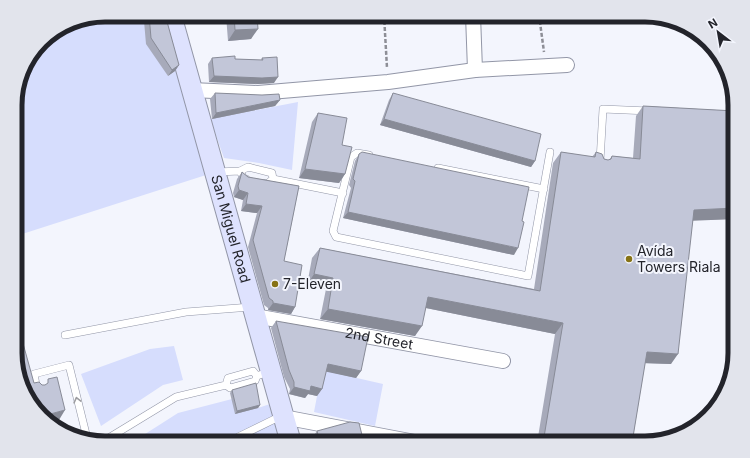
<svg xmlns="http://www.w3.org/2000/svg" width="750" height="458" viewBox="0 0 750 458" font-family="Inter,sans-serif">
	<style>
		.green { fill: #d6ddfd }
		.lines { fill: none; stroke-linecap: round; stroke-linejoin: round }
		.lane-casing { stroke: #9296a7; stroke-width: 8 }
		.street-casing { stroke: #9296a7; stroke-width: 16 }
		.secondary-casing { stroke: #9296a7; stroke-width: 22 }
		.path { stroke: #8d8e96; stroke-width: 2.5; stroke-dasharray: 4 2; stroke-linecap: butt }
		.lane { stroke: #fff; stroke-width: 7 }
		.street { stroke: #fff; stroke-width: 14 }
		.secondary { stroke: #dee2fe; stroke-width: 20 }
		.wall { fill: #a7aaba }
		.shaded-wall { fill: #888b97 }
		.building { fill: #c2c6d8; stroke: #888b97 }
		.oneway { stroke: #9c9ca0 }
		.poi-dot { fill: #877315; stroke: #f3f5fd; stroke-width: 1.5 }
		.labels { text-anchor: middle; stroke-width: 4; stroke-linejoin: round; paint-order: stroke }
		.street-label { font-size: 14px; fill: #23242b; stroke: #f3f5fd }
		.poi-label { font-size: 14px; fill: #23242b; stroke: #f3f5fd; text-anchor: start }
		.rim { fill: none; stroke: #23242b; stroke-width: 5 }
	</style>
	<rect width="100%" height="100%" fill="#f3f5fd"/>
	<!-- green -->
	<path class="green" d="M 105,15 L 155,15 L 168,76 L 181,67 L 206,175 L 16,236 L 16,93 L 24,65 L 45,37 L 71,22 Z
		M 298,102 L 292,170 L 259,163 L 224,158 L 210,119 Z
		M 174,346 L 183,380 L 163,385 L 101,426 L 81,374 L 150,349 Z
		M 322,370 L 383,384 L 375,426 L 314,412 Z
		M 232,399 L 258,408 L 270,404 L 281,443 L 131,443 L 178,413 Z"/>
	<g class="lines">
		<defs>
			<path id="lane" d="M 369,155 L 357,153 L 351,157 L 333,231 L 336,237 L 528,276 L 550,152
				M 600,161 L 603,109 L 649,111
				M 438,168 L 544,189
				M 240,171 L 248,167 L 272,173 L 273,179 L 267,184 L 262,183
				M 217,172 L 240,171 L 244,179 L 246,179
				M 273,179 L 343,193
				M 65,335 L 186,312 L 251,307
				M 226,385 L 228,378 L 253,371 L 257,376
				M 37,390 L 34,374 L 69,365 L 87,438
				M 238,437 L 283,415
				M 102,442 L 176,397 L 226,385 L 230,388 L 255,381 L 257,376 L 270,371"/>
			<g id="street">
				<path d="M 473,15 L 475,70"/>
				<path d="M 192,90 L 258,93 L 388,82 L 475,70 L 567,65"/>
				<path id="s1" d="M 255,316 L 503,361"/>
				<path d="M 283,417 L 420,443"/>
			</g>
			<g id="secondary">
				<path id="s2" d="M 171,15 L 291,443"/>
			</g>
		</defs>
		<!-- lane casing -->
		<use href="#lane" class="lane-casing"/>
		<!-- street casing -->
		<use href="#street" class="street-casing"/>
		<!-- secondary casing -->
		<use href="#secondary" class="secondary-casing"/>
		<!-- path -->
		<path class="path" d="M 384,15 L 387,68
			M 539,15 L 544,52
			M 261,17 L 292,15"/>
		<!-- lane -->
		<use href="#lane" class="lane"/>
		<!-- street -->
		<use href="#street" class="street"/>
		<!-- secondary -->
		<use href="#secondary" class="secondary"/>
	</g>
	<!-- wall -->
	<path class="wall" d="M 149,15 L 179,65 L 175,71 L 168,76 L 146,44 L 144,21 Z
		M 226,15 L 261,15 L 258,20 L 251,39 L 228,41 Z
		M 212,58 L 261,60 L 262,58 L 274,83 L 258,84 L 209,82 L 208,64 Z
		M 215,93 L 280,100 L 275,106 L 212,119 L 210,99 Z
		M 393,93 L 535,161 L 531,167 L 380,125 L 389,100 Z
		M 643,106 L 735,111 L 735,219 L 693,220 L 671,364 L 645,363 L 632,443 L 537,443 L 555,334 L 426,308 L 415,336 L 320,319 L 326,289 L 307,285 L 312,258 L 320,248 L 534,289 L 553,163 L 561,152 L 592,157 L 596,152 L 604,159 L 608,160 L 609,160 L 612,156 L 633,158 L 636,116 Z
		M 318,113 L 342,145 L 345,174 L 339,183 L 299,178 L 312,122 Z
		M 359,154 L 514,255 L 343,218 L 351,188 L 349,185 L 355,161 Z
		M 242,172 L 248,177 L 299,186 L 284,261 L 295,307 L 291,314 L 268,310 L 268,308 L 264,305 L 248,247 L 257,213 L 241,211 L 243,200 L 234,197 L 233,193 L 237,179 Z
		M 276,321 L 361,371 L 356,378 L 326,371 L 322,389 L 317,396 L 308,394 L 305,398 L 289,394 L 290,389 L 284,377 L 271,328 Z
		M 232,390 L 260,405 L 258,408 L 235,414 L 230,393 Z
		M 317,431 L 364,443 L 309,443 Z
		M 418,435 L 443,443 L 412,443 Z"/>
	<!-- shaded-wall -->
	<path class="shaded-wall" d="M 257,15 L 261,15 L 254,25 Z
		M 258,29 L 251,39 L 228,41 L 235,30 Z
		M 179,65 L 175,71 L 168,76 L 172,70 Z
		M 214,76 L 278,77 L 274,83 L 258,84 L 209,82 Z
		M 280,100 L 275,106 L 212,119 L 216,113 Z
		M 384,119 L 535,161 L 531,167 L 380,125 Z
		M 305,169 L 345,174 L 339,183 L 299,178 Z
		M 239,190 L 248,193 L 243,200 L 234,197 Z
		M 246,204 L 262,206 L 257,213 L 241,211 Z
		M 735,208 L 735,219 L 687,221 L 694,210 Z
		M 348,212 L 518,248 L 514,255 L 343,218 Z
		M 314,274 L 333,278 L 326,289 L 307,285 Z
		M 428,297 L 563,323 L 555,334 L 421,307 Z
		M 273,303 L 295,307 L 291,314 L 268,310 Z
		M 328,309 L 422,326 L 415,336 L 320,319 Z
		M 647,352 L 678,354 L 671,364 L 640,363 Z
		M 328,364 L 361,371 L 356,378 L 323,371 Z
		M 311,386 L 322,389 L 317,396 L 308,394 L 305,398 L 289,394 L 294,387 Z
		M 260,405 L 258,408 L 235,414 L 237,411 Z
		M 65,410 L 59,420 L 49,422 L 43,416 Z"/>
	<!-- building -->
	<path class="building" d="M 149,15 L 165,15 L 166,18 L 179,65 L 172,70 L 151,38 Z
		M 234,15 L 257,15 L 258,29 L 235,30 Z
		M 235,56 L 235,59 L 263,60 L 262,58 L 277,57 L 278,77 L 262,78 L 214,76 L 212,58 Z
		M 215,93 L 262,95 L 279,94 L 280,100 L 216,113 Z
		M 393,93 L 541,134 L 535,161 L 384,119 Z
		M 643,106 L 735,111 L 735,208 L 694,210 L 678,354 L 647,352 L 632,443 L 543,443 L 563,323 L 428,297 L 422,326 L 328,309 L 333,278 L 314,274 L 320,248 L 540,291 L 561,152 L 595,157 L 596,152 L 602,154 L 604,159 L 608,160 L 611,159 L 612,156 L 640,159 Z
		M 318,113 L 347,118 L 342,145 L 352,147 L 345,174 L 305,169 Z
		M 362,152 L 529,187 L 522,221 L 524,222 L 518,248 L 348,212 L 355,181 L 353,179 L 359,154 Z
		M 242,172 L 248,177 L 299,186 L 284,261 L 302,265 L 295,307 L 273,303 L 273,301 L 269,298 L 253,240 L 262,206 L 246,204 L 248,193 L 239,190 L 238,186 Z
		M 276,321 L 368,337 L 361,371 L 328,364 L 322,389 L 311,386 L 310,391 L 294,387 L 294,382 L 289,370 Z
		M 19,329 L 34,383 L 39,382 L 42,385 L 45,385 L 48,383 L 48,379 L 57,377 L 65,410 L 43,416 L 30,403 L 16,365 L 16,330 Z
		M 256,383 L 260,405 L 237,411 L 232,390 Z
		M 350,422 L 359,423 L 364,443 L 320,443 L 317,431 Z
		M 418,435 L 444,438 L 443,443 L 416,443 Z"/>
	<!-- one-way arrows -->
	<defs><path id="oneway-chevron" d="M-2-3.5L2.5 0L-2 3.5" fill="none" stroke-width="1.6" stroke-linecap="round" stroke-linejoin="round"/></defs>
	<use class="oneway" href="#oneway-chevron" transform="translate(77 400) rotate(-104)"/>
	<!-- markers -->
	<g class="poi-dot">
		<circle cx="629" cy="259" r="4"/>
		<circle cx="275" cy="284" r="4"/>
	</g>
	<g class="labels">
		<!-- street labels -->
		<g class="street-label">
			<text dy="5" stroke="none"><textPath href="#s2" startOffset="222">San Miguel Road</textPath></text>
			<text dy="5" stroke="none"><textPath href="#s1" startOffset="126">2nd Street</textPath></text>
		</g>
		<!-- poi labels -->
		<g class="poi-label">
			<text x="637" y="256">Avída<tspan x="637" dy="16">Towers Riala</tspan></text>
			<text x="283" y="289">7-Eleven</text>
		</g>
	</g>
	<!-- crop -->
	<path d="M0 0H750V458H0ZM105 22H645A83 83 0 0 1 728 105V353A83 83 0 0 1 645 436H105A83 83 0 0 1 22 353V105A83 83 0 0 1 105 22Z" fill="#e2e4ec" fill-rule="evenodd"/>
	<path class="rim" d="M105 22H645A83 83 0 0 1 728 105V353A83 83 0 0 1 645 436H105A83 83 0 0 1 22 353V105A83 83 0 0 1 105 22Z"/>
	<!-- north arrow -->
	<g transform="translate(718 32) rotate(329)" stroke="#f3f5fd" stroke-width="3" paint-order="stroke">
	<path d="M0-3L7 15L0 10L-7 15Z" fill="#23242b"/>
	<text y="-6" font-size="11" font-weight="bold" text-anchor="middle" fill="#23242b">N</text>
	</g>
</svg>
